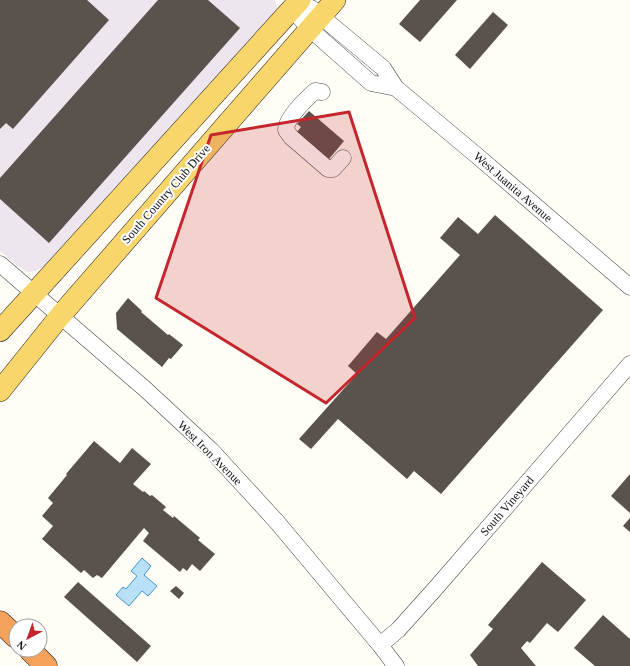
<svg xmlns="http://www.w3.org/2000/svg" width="630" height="666" viewBox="0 0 630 666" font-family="'Times New Roman',serif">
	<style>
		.industrial { fill: #eee6ef }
		.water { fill: #b9e0f7; stroke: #3f96cf }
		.building { fill: #5a524d }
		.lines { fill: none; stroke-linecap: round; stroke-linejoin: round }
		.minor-casing { stroke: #444; stroke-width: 17 }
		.major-casing { stroke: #222; stroke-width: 22 }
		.highway-casing { stroke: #222; stroke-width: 23 }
		.minor { stroke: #fff; stroke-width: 16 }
		.major { stroke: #f9d66b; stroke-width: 21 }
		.highway { stroke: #f5a25d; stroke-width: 22 }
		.marked { fill: #c4262e; fill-opacity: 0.2; stroke: #c4262e; stroke-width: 3; stroke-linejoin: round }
		.labels { text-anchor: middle; stroke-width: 4; stroke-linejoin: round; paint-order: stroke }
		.street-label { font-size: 12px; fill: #111; stroke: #fff }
	</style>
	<rect width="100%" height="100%" fill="#fffdf5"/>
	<!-- industrial -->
	<path class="industrial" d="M 0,0 L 275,0 L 277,9 L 275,14 L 43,267 L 35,271 L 27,272 L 20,268 L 0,251 Z"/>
	<!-- water -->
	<path class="water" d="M 142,558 L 151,566 L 144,575 L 157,586 L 148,596 L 142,591 L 129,606 L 116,595 L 123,587 L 126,589 L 137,576 L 131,571 Z"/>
	<!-- building -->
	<path class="building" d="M 0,0 L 87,0 L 109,20 L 13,129 L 6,123 L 0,129 Z
		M 158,0 L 208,0 L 240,28 L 49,243 L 0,199 L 0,178 Z
		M 420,0 L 457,0 L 420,42 L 399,24 Z
		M 493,12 L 508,25 L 470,69 L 455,55 Z
		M 309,111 L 344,141 L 329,159 L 297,132 L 301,127 L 297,124 Z
		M 495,215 L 603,310 L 441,494 L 414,471 L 407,479 L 338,419 L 311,449 L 299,439 L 357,374 L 348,366 L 377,332 L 386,339 L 460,255 L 440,238 L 458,217 L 478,234 Z
		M 128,298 L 142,311 L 141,312 L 168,335 L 169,334 L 183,345 L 171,359 L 169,358 L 162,367 L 117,329 L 116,313 Z
		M 94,441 L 120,463 L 132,448 L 151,464 L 133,484 L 143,492 L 144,491 L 150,496 L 152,495 L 166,507 L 163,510 L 173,518 L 174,516 L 200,538 L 198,540 L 215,554 L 200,571 L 192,564 L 187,571 L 183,568 L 180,572 L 143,541 L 149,533 L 144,528 L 102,578 L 97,575 L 93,578 L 84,570 L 81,573 L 42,539 L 53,526 L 42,516 L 53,503 L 48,498 L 67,475 L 66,474 Z
		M 630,474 L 630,513 L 611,496 Z
		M 630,518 L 630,532 L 623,526 Z
		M 542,562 L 586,600 L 558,632 L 547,623 L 530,643 L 527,641 L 521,648 L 536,666 L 478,666 L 470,655 L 493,629 L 488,625 Z
		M 78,582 L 151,646 L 137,662 L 64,597 Z
		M 176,586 L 184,593 L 179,599 L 170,591 Z
		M 603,615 L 630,639 L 630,666 L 595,666 L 574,648 Z"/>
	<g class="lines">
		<defs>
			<path id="minor" d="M 294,0 L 297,3 L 311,8 L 383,68 L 396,88 L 475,154 L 630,287
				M 297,3 L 300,18 L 310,29 L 371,83 L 396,88
				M 322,92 L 315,91 C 306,99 286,118 286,130 L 291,137 L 328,169 L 333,169 L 343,158
				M 0,264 L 144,388 L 211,450 L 277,522 L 380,645 L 396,666
				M 380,645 L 398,630 L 434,590 L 630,364"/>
			<path id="major" d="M 0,331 L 300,0
				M 0,391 L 60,316 L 335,0"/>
			<path id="highway" d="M 0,622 L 16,637
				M 30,650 L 46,666"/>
		</defs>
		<!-- minor casing -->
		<use href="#minor" class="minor-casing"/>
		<!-- major casing -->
		<use href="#major" class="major-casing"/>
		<!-- highway casing -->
		<use href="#highway" class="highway-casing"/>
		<!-- minor -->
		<use href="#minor" class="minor"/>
		<!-- major -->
		<use href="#major" class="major"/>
		<!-- highway -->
		<use href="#highway" class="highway"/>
	</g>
	<!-- marked area -->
	<path class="marked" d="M 349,112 L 415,318 L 326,403 L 156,298 L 211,135 Z"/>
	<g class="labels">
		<!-- street labels -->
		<g class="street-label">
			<text transform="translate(513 187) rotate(41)" y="4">West Juanita Avenue</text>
			<text transform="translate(166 194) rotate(-49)" y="4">South Country Club Drive</text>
			<text transform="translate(210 453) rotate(45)" y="4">West Iron Avenue</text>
			<text transform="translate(507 506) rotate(-49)" y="4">South Vineyard</text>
		</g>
	</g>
	<!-- north arrow -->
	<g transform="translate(28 638) rotate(221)"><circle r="19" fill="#ffffff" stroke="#a0a0a0"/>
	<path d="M0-3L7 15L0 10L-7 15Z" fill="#c4262e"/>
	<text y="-6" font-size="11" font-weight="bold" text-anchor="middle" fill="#111111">N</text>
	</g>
</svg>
